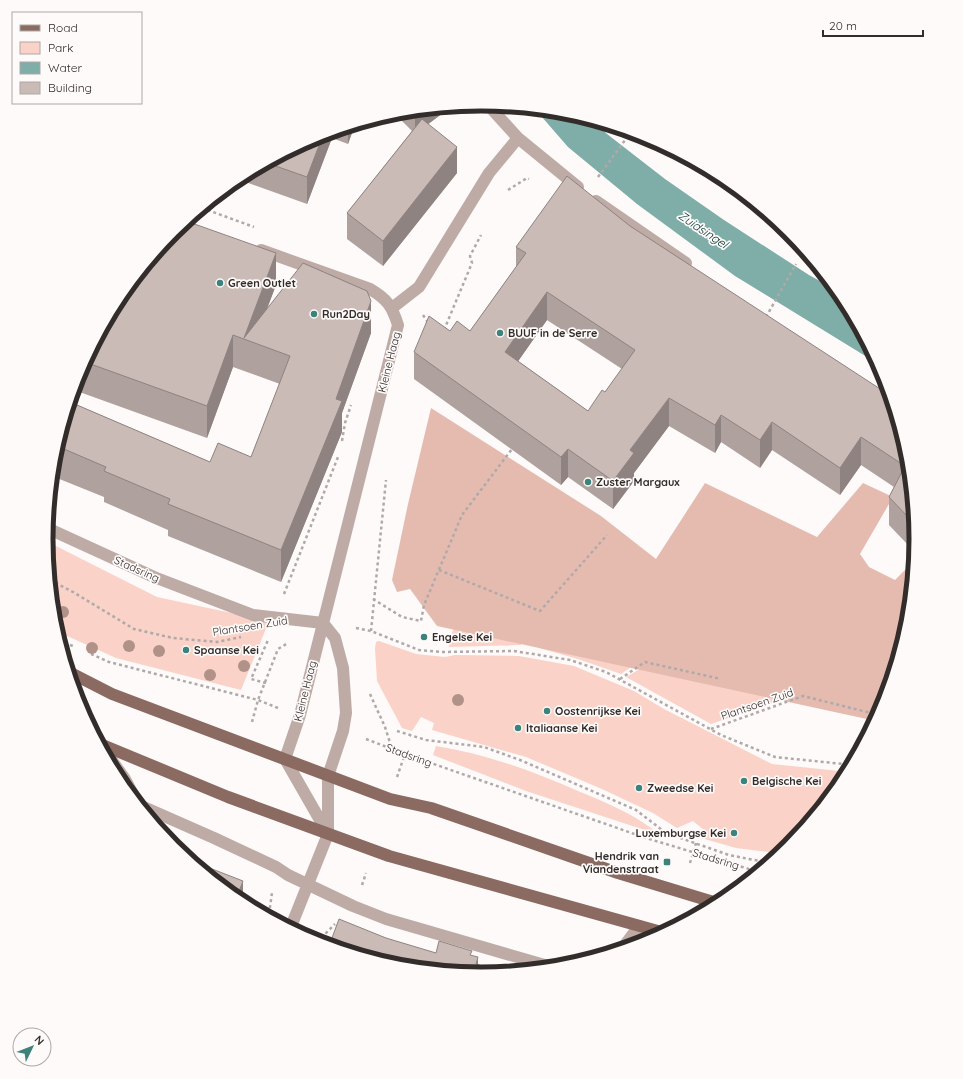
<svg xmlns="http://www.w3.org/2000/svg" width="963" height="1079" viewBox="0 0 963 1079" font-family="Quicksand,sans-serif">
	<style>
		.green { fill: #fad2c7 }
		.forest { fill: #e5bbb0 }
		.water { fill: #7fada7 }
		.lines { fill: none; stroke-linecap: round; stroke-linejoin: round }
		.path { stroke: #afaaa9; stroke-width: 2.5; stroke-dasharray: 3 3; stroke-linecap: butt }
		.minor { stroke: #beaba6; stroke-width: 12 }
		.major { stroke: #8a6a61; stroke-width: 12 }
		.tree { fill: #b19289 }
		.wall { fill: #afa19d; fill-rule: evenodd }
		.shaded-wall { fill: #8e8380 }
		.building { fill: #cbbbb7; stroke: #8e8380; fill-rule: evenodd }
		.poi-dot { fill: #3d837c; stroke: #fdfaf9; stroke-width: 1.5 }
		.labels { text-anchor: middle; stroke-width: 3.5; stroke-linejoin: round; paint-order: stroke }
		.poi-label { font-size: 11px; font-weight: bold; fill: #322c2a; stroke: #fdfaf9; text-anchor: start }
		.street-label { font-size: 11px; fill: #322c2a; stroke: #fdfaf9 }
		.water-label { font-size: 12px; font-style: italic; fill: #03322f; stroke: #fdfaf9 }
		.rim { fill: none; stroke: #322c2a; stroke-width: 5 }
	</style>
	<rect width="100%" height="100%" fill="#fdfaf9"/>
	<!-- green -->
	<path class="green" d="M 46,541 L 157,597 L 269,621 L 241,690 L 116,658 L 56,631 Z
		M 457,612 L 647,656 L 621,674 L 578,659 L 539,648 L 540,643 L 522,639 L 521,645 L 449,647 Z
		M 379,641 L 416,654 L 445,657 L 455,655 L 519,656 L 574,666 L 634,691 L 664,709 L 772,764 L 849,772 L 843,782 L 789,848 L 763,869 L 761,868 L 769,852 L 736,848 L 701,838 L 704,830 L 693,821 L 677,828 L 653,813 L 602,789 L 526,757 L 432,730 L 434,723 L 421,717 L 412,731 L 402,728 L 377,681 L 375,648 L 376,642 Z
		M 645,666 L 798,694 L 711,724 L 626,677 Z
		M 436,746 C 486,754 532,771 578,791 C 607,803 635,814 660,835 L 526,791 L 433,755 Z"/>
	<!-- forest -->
	<path class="forest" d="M 431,408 L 601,516 L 656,559 L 705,483 L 817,537 L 863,483 L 893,497 L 860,554 L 869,567 L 895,580 L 915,560 L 909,625 L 884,706 L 876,721 L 437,626 L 410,589 L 397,592 L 392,580 L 408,504 Z"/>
	<!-- water -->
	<path class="water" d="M 535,109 L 567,112 L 594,121 L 607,134 L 665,179 L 724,220 L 809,275 L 838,291 L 844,298 L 880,365 L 735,276 L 637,204 L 568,147 Z"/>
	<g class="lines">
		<!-- path -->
		<path class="path" d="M 598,177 L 631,132
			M 508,190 L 527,178 L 529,179
			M 202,208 L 254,227
			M 423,315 L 429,324
			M 766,317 L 796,264
			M 444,330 L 472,263 L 470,256 L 481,235
			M 342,441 L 345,423 L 351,405
			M 439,570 L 540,611 L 607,535
			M 50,580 L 73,592 L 134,629 L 173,638 L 217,642 L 241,637
			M 284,594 L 338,457
			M 373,599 L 402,617 L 421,621 L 424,605 L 462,515 L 512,449
			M 356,628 L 371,631 L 419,650 L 441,652 L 514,651 L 570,660 L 606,672 L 721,735 L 775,757 L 853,765
			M 371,631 L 386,480
			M 59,640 L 75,647
			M 91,654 L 109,662 L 258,700 L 278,708
			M 620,679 L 645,662 L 721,679
			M 266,683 L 251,679 L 268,640
			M 370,694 L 385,727 L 392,749
			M 252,722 L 258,700 L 278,649 L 288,643
			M 711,729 L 803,696 L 879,715
			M 397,731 L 426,740 L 484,747 L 520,760 L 636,810 L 666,833 L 729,855 L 754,860 L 772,862
			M 366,739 L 405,754 L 646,838 L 759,872
			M 397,777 L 405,754
			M 690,863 L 696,843
			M 362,885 L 366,873
			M 269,914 L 272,893
			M 317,942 L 335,924"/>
		<!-- minor -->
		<path class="minor" d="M 488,105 L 518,138 L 578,187
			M 596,201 L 686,263
			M 261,250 L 370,289 C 387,299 392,306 398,325 L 300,715 L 285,759 L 328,834
			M 392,308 L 419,287 L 489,173 L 518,138
			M 47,528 L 154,577 L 253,615 L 323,623
			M 100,744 L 125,779 L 139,805 L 214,838 L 276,867 L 288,875 L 353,906 L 386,919 L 555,968
			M 290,929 L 328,834 L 328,776 L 343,731 L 346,713 L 343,668 L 335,638 L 323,623
			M 621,950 L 639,926"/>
		<!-- major -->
		<path class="major" d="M 69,672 L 112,694 L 390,799 L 431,808 L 618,873 L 720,904
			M 100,744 L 228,797 L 389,856 L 665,933"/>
	</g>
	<!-- trees -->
	<g class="tree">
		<circle cx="63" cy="612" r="6"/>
		<circle cx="129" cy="646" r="6"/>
		<circle cx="92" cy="648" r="6"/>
		<circle cx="159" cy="651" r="6"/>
		<circle cx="244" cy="666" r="6"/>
		<circle cx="210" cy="675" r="6"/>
		<circle cx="458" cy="700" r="6"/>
	</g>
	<!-- wall -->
	<path class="wall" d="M 451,107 L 428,124 L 457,173 L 383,266 L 347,239 L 347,213 L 412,131 L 394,113 Z
		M 355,125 L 348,144 L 332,138 L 307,204 L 237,179 L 240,177 L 315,137 Z
		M 516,247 L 909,455 L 917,538 L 916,539 L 913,538 L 909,546 L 889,525 L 889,497 L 894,487 L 861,465 L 840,495 L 772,450 L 760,468 L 721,442 L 715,453 L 669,426 L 634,473 L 634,481 L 613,509 L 568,477 L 561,485 L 414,379 L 414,352 L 450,331 L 470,331 L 516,267 ZM 547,320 L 622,369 L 605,392 L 588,411 L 518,361 Z
		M 276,285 L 267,309 L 371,333 L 342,413 L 342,432 L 281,582 L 168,536 L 168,530 L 104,502 L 104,497 L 52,476 L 54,454 L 70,402 L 210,462 L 251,457 L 280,384 L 233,367 L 207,438 L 74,390 L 79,373 L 120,297 Z"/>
	<!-- shaded-wall -->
	<path class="shaded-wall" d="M 451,107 L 415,134 L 415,111 Z
		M 355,125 L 354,127 L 348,144 L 348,127 Z
		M 332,132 L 332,138 L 307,204 L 307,177 L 323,135 Z
		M 457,147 L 457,173 L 383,266 L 383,241 Z
		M 276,253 L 276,285 L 254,343 L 244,338 Z
		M 547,292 L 547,320 L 505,380 L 505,352 Z
		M 371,301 L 371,333 L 342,413 L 342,432 L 281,582 L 281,550 Z
		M 233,335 L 233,367 L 207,438 L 207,406 Z
		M 669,398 L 669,426 L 634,473 L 634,481 L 613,509 L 613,481 L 630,450 Z
		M 721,415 L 721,442 L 715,453 L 715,425 Z
		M 772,422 L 772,450 L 760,468 L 760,440 Z
		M 861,437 L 861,465 L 840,495 L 840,468 Z
		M 568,449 L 568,477 L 561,485 L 561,457 Z
		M 913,510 L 913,538 L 909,546 L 909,518 Z
		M 243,881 L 243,903 L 236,899 Z
		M 478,957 L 478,975 L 476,964 Z"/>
	<!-- building -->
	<path class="building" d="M 422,119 L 457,147 L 383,241 L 347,213 Z
		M 323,135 L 307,177 L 267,163 L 315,137 Z
		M 567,176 L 630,226 L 891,396 L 909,455 L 914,511 L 913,510 L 909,518 L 889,497 L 905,466 L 861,437 L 840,468 L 772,422 L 760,440 L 721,415 L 715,425 L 669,398 L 630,450 L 634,453 L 613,481 L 568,449 L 561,457 L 414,352 L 429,316 L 450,331 L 457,321 L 470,331 L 526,253 L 516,247 ZM 547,292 L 635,350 L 605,392 L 602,390 L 588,411 L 505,352 Z
		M 186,221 L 276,253 L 244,338 L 303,263 L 367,291 L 371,301 L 336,399 L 342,401 L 281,550 L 168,504 L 170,499 L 104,471 L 106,467 L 57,446 L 70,402 L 210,462 L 218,443 L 251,457 L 290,356 L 233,335 L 207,406 L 85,362 L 120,297 L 174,231 Z
		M 189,860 L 243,881 L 236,899 Z
		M 339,919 L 386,938 L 436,953 L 439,941 L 472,951 L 470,955 L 478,957 L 476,964 L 505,973 L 481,975 L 396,967 L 329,946 Z"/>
	<!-- markers -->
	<g class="poi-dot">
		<circle cx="220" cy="283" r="4"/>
		<circle cx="314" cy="314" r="4"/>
		<circle cx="500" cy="333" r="4"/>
		<circle cx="588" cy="482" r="4"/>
		<circle cx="424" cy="637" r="4"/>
		<circle cx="186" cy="650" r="4"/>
		<circle cx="547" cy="711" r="4"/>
		<circle cx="518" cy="728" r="4"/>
		<circle cx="744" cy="781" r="4"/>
		<circle cx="639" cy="788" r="4"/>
		<circle cx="734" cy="833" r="4"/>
		<rect x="663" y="858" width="8" height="8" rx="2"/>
	</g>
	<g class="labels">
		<!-- poi labels -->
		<g class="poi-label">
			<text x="228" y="287">Green Outlet</text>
			<text x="322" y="318">Run2Day</text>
			<text x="508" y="337">BUUF in de Serre</text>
			<text x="596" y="486">Zuster Margaux</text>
			<text x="432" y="641">Engelse Kei</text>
			<text x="194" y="654">Spaanse Kei</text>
			<text x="555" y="715">Oostenrijkse Kei</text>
			<text x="526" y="732">Italiaanse Kei</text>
			<text x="752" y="785">Belgische Kei</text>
			<text x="647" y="792">Zweedse Kei</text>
			<text x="726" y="837" text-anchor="end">Luxemburgse Kei</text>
			<text x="659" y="860" text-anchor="end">Hendrik van<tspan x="659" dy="13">Viandenstraat</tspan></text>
		</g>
		<!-- street labels -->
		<g class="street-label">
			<text transform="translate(389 362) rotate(-76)" y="4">Kleine Haag</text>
			<text transform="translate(137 569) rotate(24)" y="4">Stadsring</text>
			<text transform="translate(250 626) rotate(-9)" y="4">Plantsoen Zuid</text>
			<text transform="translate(305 691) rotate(-76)" y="4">Kleine Haag</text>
			<text transform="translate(757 704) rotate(-19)" y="4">Plantsoen Zuid</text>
			<text transform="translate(409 755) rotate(20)" y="4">Stadsring</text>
			<text transform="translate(716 859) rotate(17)" y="4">Stadsring</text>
		</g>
		<!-- water labels -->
		<g class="water-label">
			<text transform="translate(703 230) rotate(34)" y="4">Zuidsingel</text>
		</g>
	</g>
	<!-- crop -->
	<path d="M0 0H963V1079H0ZM53 539a428 428 0 1 1 856 0a428 428 0 1 1-856 0Z" fill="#fdfaf9" fill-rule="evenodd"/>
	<path class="rim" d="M53 539a428 428 0 1 1 856 0a428 428 0 1 1-856 0Z"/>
	<!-- legend -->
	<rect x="12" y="12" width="130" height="92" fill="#fdfaf9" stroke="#aca8a6"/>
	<rect x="20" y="25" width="20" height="6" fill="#8a6a61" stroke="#aca8a6"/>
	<text x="48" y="32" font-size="12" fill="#322c2a">Road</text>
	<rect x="20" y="42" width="20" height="12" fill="#fad2c7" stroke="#aca8a6"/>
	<text x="48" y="52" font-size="12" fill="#322c2a">Park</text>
	<rect x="20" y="62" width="20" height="12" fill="#7fada7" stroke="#aca8a6"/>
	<text x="48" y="72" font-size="12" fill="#322c2a">Water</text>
	<rect x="20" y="82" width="20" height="12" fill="#cbbbb7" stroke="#aca8a6"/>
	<text x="48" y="92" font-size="12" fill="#322c2a">Building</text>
	<!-- north arrow -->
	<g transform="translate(32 1047) rotate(47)"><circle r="19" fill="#fdfaf9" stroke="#aca8a6"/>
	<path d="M0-3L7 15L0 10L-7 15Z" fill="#3d837c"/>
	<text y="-6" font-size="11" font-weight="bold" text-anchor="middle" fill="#322c2a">N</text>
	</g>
	<!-- scale -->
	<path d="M823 30v6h100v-6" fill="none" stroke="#322c2a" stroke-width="2"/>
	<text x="829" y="30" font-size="12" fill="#322c2a" stroke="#fdfaf9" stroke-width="3" paint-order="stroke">20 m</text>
</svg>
